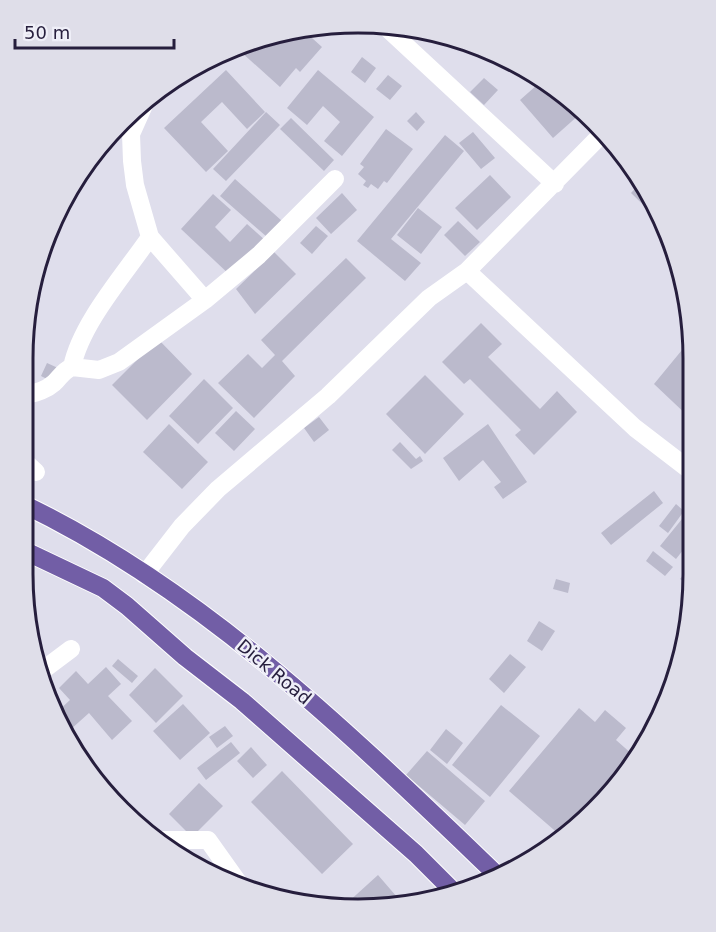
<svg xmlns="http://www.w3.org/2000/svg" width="716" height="932" viewBox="0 0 716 932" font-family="'DejaVu Sans',sans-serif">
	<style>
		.building { fill: #bbbacc }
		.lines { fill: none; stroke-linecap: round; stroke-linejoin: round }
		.major-casing { stroke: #fff; stroke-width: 20 }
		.minor { stroke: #fff; stroke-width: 18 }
		.major { stroke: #725ea6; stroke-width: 18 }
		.labels { text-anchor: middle; stroke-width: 5; stroke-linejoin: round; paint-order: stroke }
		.street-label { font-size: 18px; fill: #261e3d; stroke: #efeff8 }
		.rim { fill: none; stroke: #261e3d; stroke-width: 3 }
	</style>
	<rect width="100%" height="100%" fill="#dfdeec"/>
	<!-- building -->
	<path class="building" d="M 293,29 L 302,29 L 322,47 L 300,72 L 296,68 L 280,87 L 240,51 Z
		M 362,57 L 376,68 L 365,83 L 351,72 Z
		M 226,70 L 265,112 L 247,129 L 222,102 L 201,122 L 228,151 L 206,172 L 164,128 Z
		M 318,70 L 374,117 L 342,156 L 324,141 L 340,122 L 323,106 L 307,125 L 287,108 Z
		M 388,75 L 402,86 L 390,100 L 376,89 Z
		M 484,78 L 498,90 L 484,105 L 470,92 Z
		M 547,82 L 580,114 L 553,138 L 520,100 L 537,85 L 540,88 Z
		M 266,112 L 280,125 L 226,181 L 213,169 Z
		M 416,112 L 425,122 L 417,131 L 407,121 Z
		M 291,118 L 334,160 L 324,171 L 280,129 Z
		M 386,129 L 413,149 L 387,183 L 384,181 L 378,189 L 371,184 L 368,188 L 363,185 L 366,181 L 358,174 L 364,167 L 360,164 Z
		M 473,132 L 495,158 L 481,169 L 459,143 Z
		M 445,135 L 464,151 L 391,239 L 421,263 L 405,281 L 357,241 Z
		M 490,175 L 511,197 L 477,230 L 455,208 Z
		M 235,179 L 282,221 L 267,237 L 220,196 Z
		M 642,181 L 662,222 L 661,222 L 631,193 Z
		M 342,193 L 357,210 L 331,234 L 316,218 Z
		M 213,194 L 231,210 L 215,227 L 230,242 L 247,224 L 266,241 L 232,277 L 181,229 Z
		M 418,208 L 442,227 L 421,254 L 397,235 Z
		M 458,221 L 480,242 L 465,256 L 444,235 Z
		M 316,226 L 328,236 L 312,254 L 300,243 Z
		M 274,252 L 296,274 L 255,314 L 236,289 Z
		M 346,258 L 366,278 L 282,361 L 295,376 L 254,418 L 218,383 L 248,354 L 262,368 L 275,355 L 261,340 Z
		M 481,323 L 502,344 L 488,357 L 540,409 L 557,391 L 577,412 L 534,455 L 515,435 L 521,430 L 470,379 L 464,384 L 442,362 Z
		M 158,339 L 192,374 L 147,420 L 112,385 Z
		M 691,339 L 691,419 L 654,384 Z
		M 47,363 L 58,368 L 51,381 L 41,376 Z
		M 425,375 L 464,414 L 425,454 L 386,414 Z
		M 204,379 L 233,408 L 198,444 L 169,416 Z
		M 236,411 L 255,429 L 234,451 L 215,433 Z
		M 319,417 L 329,430 L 314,442 L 304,428 Z
		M 169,424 L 208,462 L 182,489 L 143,452 Z
		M 488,424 L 527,482 L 503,499 L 494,487 L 501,482 L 483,460 L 459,481 L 443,458 Z
		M 400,442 L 416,459 L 420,456 L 423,461 L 411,469 L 392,450 Z
		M 654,491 L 663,503 L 611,545 L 601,533 Z
		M 676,504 L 684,511 L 668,533 L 659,526 Z
		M 682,519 L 691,527 L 691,540 L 676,559 L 660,546 Z
		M 653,551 L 673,567 L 665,576 L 646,561 Z
		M 691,566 L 691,587 L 680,579 Z
		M 556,579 L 570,583 L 568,593 L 553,589 Z
		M 539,621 L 555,631 L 542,651 L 527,641 Z
		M 510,654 L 526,667 L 504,693 L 489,679 Z
		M 118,659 L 138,676 L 132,683 L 112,666 Z
		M 106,667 L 121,684 L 108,696 L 132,721 L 112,740 L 89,713 L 70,730 L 56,713 L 70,700 L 59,688 L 76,671 L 88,684 Z
		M 155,668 L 183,696 L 156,723 L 129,695 Z
		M 183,704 L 210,733 L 180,760 L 153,731 Z
		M 501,705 L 540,736 L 490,797 L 452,765 Z
		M 579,708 L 595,722 L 605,710 L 626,728 L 616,740 L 633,755 L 561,836 L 509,791 Z
		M 652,725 L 655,727 L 641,752 L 634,745 Z
		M 225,726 L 233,736 L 217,748 L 209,737 Z
		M 446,729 L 463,743 L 447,764 L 430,750 Z
		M 231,742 L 240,753 L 206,780 L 197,768 Z
		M 251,747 L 267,765 L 253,778 L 237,761 Z
		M 427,751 L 485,801 L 465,825 L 406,775 Z
		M 282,771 L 353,844 L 322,874 L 251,802 Z
		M 199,783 L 223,806 L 192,837 L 169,814 Z
		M 378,875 L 403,904 L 380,909 L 348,906 L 346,904 Z"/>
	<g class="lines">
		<defs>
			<path id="major" d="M 23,504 C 206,592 353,737 498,876
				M 23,550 L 103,588 L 127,606 L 185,657 L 242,701 L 416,854 L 456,894"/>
		</defs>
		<!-- major casing -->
		<use href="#major" class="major-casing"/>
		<!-- minor -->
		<path class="minor" d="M 388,29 L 555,184
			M 144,105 L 131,134 L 132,161 L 135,185 L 150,237 L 205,300
			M 467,271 L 635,428 L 691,471
			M 72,367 L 99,370 L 119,362 L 205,300 L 259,255 L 335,179
			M 23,396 C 34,393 45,391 54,383 C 61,376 63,371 72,367 C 81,323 124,275 150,237
			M 23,460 L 36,472
			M 144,575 L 182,526 L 218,489 L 328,396 L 429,298 L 467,271 L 601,135
			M 39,673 L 71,649
			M 158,840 L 208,840 L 240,885"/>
		<!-- major -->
		<use href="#major" class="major"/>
	</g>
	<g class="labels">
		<!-- street labels -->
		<g class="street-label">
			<text transform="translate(274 672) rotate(40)" y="6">Dick Road</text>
		</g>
	</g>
	<!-- crop -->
	<path d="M0 0H716V932H0ZM358 33H358A325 325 0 0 1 683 358V574A325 325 0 0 1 358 899H358A325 325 0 0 1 33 574V358A325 325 0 0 1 358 33Z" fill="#dfdee9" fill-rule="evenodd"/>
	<path class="rim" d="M358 33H358A325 325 0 0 1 683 358V574A325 325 0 0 1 358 899H358A325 325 0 0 1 33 574V358A325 325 0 0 1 358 33Z"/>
	<!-- scale -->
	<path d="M15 39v9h159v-9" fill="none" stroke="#261e3d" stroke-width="3"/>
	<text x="24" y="39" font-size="18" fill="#261e3d" stroke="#efeff8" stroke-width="4.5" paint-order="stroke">50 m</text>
</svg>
